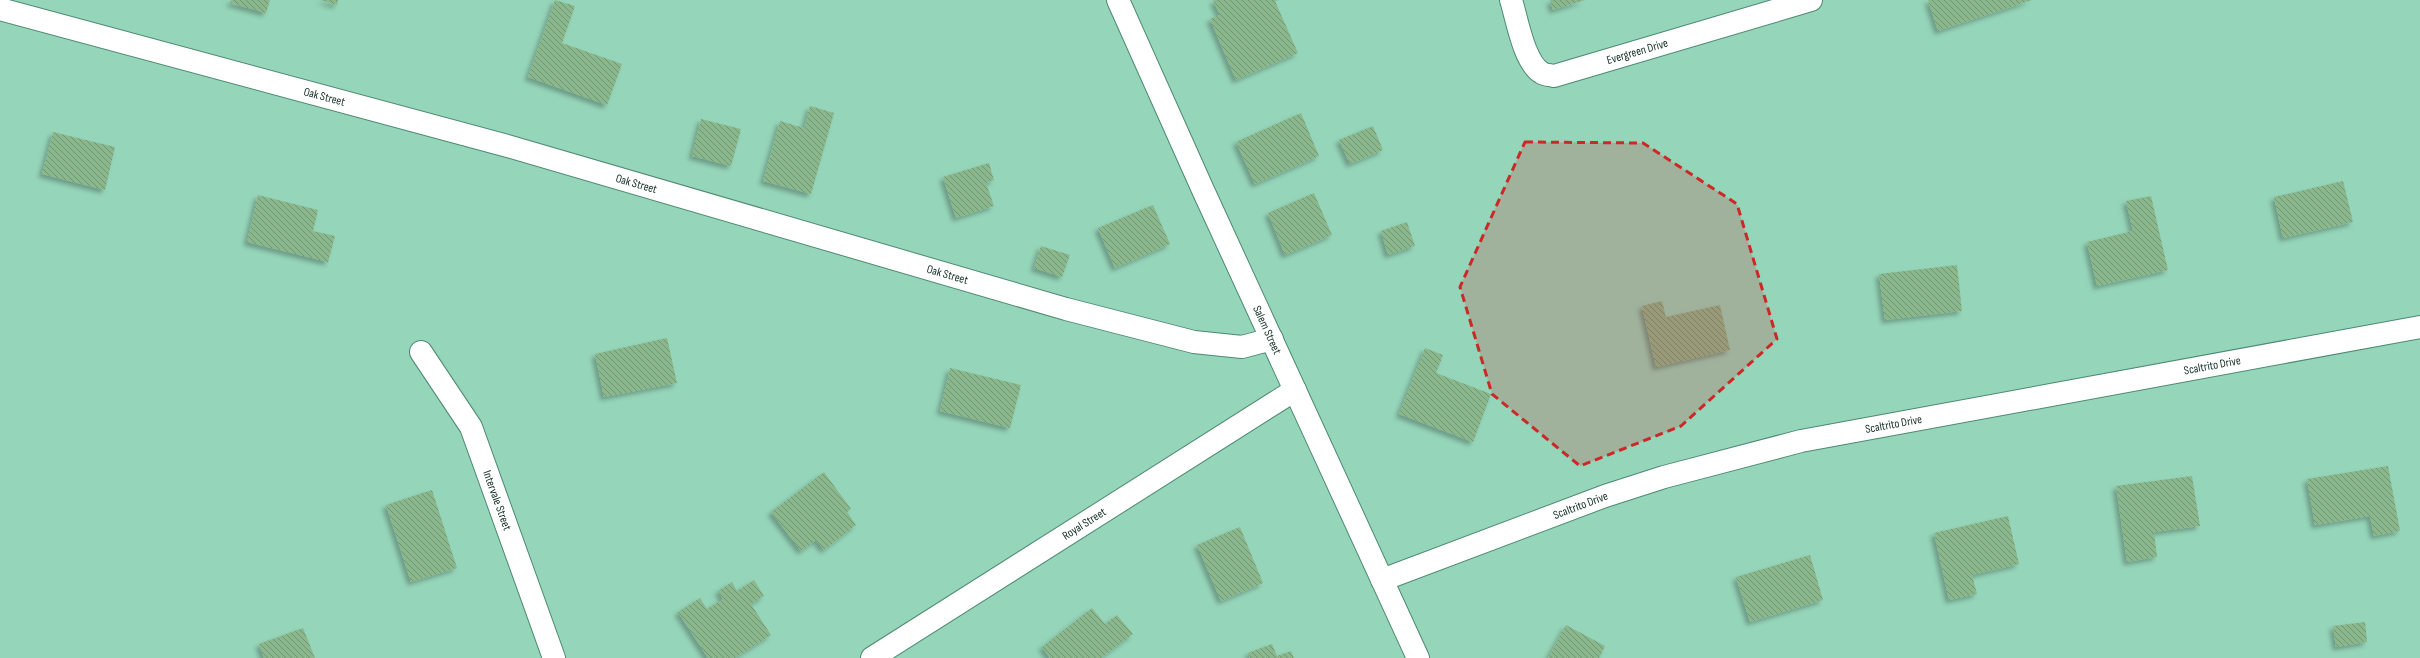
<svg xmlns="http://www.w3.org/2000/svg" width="2420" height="658" viewBox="0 0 2420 658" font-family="'Sofia Sans Condensed',sans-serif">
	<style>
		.building { fill: url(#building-back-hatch); filter: url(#shadow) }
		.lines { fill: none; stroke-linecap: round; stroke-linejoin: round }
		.street-casing { stroke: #4d8a72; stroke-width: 24 }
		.secondary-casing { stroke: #4d8a72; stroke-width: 24 }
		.street { stroke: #fff; stroke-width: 22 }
		.secondary { stroke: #fff; stroke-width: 22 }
		.marked { fill: #cc2828; fill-opacity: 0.2; stroke: #cc2828; stroke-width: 3; stroke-dasharray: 8 5; stroke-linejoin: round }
		.labels { text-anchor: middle; stroke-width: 3.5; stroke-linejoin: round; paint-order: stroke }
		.street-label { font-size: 12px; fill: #163025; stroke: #a2e2c6 }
	</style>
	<defs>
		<pattern id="building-back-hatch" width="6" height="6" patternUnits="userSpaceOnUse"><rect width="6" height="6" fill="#8bb78d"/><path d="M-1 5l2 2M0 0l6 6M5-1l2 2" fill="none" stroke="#719573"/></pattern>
		<filter id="shadow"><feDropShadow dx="-3.5" dy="3.5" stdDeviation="2" flood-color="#0004"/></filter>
	</defs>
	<rect width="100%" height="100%" fill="#95d5b9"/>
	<!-- building -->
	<path class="building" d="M 231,0 L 270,0 L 266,13 L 230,3 Z
		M 320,0 L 338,0 L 337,5 Z
		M 555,0 L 575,6 L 562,43 L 622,64 L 607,105 L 528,77 Z
		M 1213,0 L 1279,0 L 1275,1 L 1298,53 L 1236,80 L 1210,19 L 1220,15 Z
		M 1550,0 L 1585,0 L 1553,10 Z
		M 1928,0 L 2032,0 L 1938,31 Z
		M 810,106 L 834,113 L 811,194 L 763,181 L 780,121 L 804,128 Z
		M 1301,113 L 1319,156 L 1255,184 L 1236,142 Z
		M 701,119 L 741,129 L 731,166 L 692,156 Z
		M 1373,126 L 1383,150 L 1350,164 L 1339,140 Z
		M 53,132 L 115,147 L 105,190 L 42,174 Z
		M 989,163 L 994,180 L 986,183 L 994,206 L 956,218 L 943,177 Z
		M 2343,181 L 2353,222 L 2283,238 L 2274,197 Z
		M 1314,193 L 1332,235 L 1285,255 L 1268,213 Z
		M 258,195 L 318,210 L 313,231 L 335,236 L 328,262 L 247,242 Z
		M 2151,196 L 2168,270 L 2097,286 L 2087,242 L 2133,231 L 2126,201 Z
		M 1153,205 L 1170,244 L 1115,268 L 1098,228 Z
		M 1407,222 L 1415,246 L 1388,255 L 1381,231 Z
		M 1041,246 L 1070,255 L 1062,277 L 1034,268 Z
		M 1957,265 L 1962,311 L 1885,320 L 1879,274 Z
		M 1662,301 L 1666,317 L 1720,305 L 1730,350 L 1656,367 L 1642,306 Z
		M 667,338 L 677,383 L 604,397 L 595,354 Z
		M 1425,348 L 1443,355 L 1436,373 L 1491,394 L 1473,442 L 1399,414 Z
		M 950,368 L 1021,385 L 1010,428 L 940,411 Z
		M 2388,466 L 2400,531 L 2374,536 L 2370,516 L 2315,525 L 2307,479 Z
		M 824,472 L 851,509 L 847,512 L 856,525 L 824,550 L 816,540 L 801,551 L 771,512 Z
		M 2192,476 L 2200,526 L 2154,532 L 2157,557 L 2127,562 L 2116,486 Z
		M 432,490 L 457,568 L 411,582 L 386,505 Z
		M 2008,516 L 2019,564 L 1972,575 L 1977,594 L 1949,600 L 1934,533 Z
		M 1240,527 L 1263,583 L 1221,601 L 1197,545 Z
		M 1810,555 L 1823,600 L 1750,622 L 1736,577 Z
		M 754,580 L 764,596 L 751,604 L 771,635 L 735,658 L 708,658 L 678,612 L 700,598 L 707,609 L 723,599 L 718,591 L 732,582 L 737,591 Z
		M 1092,608 L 1105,624 L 1117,615 L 1133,634 L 1101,658 L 1050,658 L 1042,647 Z
		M 2365,622 L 2367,642 L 2336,647 L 2333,626 Z
		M 1566,625 L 1605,646 L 1599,658 L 1548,658 Z
		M 303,628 L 315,658 L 264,658 L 259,644 Z
		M 1272,644 L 1277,656 L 1291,651 L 1294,658 L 1250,658 L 1248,653 Z"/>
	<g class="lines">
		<defs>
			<g id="street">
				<path id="s1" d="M 1511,0 C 1517,19 1524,63 1542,73 C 1545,75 1551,75 1554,76 L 1811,0"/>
				<path id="s2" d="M 0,9 L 511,147 L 1066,309 L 1194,342 L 1242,347 L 1272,339"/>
				<path id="s3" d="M 421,352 L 471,427 L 554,658"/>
				<path id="s4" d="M 1382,580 L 1605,496 L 1664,477 L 1801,441 L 2420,327"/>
				<path id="s5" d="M 872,658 L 1295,390"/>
			</g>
			<g id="secondary">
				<path id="s6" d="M 1118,0 L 1203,190 L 1418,658"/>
			</g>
		</defs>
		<!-- street casing -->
		<use href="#street" class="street-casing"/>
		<!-- secondary casing -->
		<use href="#secondary" class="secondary-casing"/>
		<!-- street -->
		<use href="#street" class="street"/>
		<!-- secondary -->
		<use href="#secondary" class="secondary"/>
	</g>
	<!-- marked area -->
	<path class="marked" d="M 1525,142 L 1643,143 L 1737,204 L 1777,339 L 1681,426 L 1580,466 L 1492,394 L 1460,287 Z"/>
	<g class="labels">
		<!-- street labels -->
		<g class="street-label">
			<text dy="4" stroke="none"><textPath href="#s1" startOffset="180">Evergreen Drive</textPath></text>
			<text dy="4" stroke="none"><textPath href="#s2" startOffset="336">Oak Street</textPath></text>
			<text dy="4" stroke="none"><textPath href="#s2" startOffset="660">Oak Street</textPath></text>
			<text dy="4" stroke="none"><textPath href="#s2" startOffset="984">Oak Street</textPath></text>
			<text dy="4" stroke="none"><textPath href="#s6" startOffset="362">Salem Street</textPath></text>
			<text dy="4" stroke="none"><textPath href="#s4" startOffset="860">Scaltrito Drive</textPath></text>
			<text dy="4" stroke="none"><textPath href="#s4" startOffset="536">Scaltrito Drive</textPath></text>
			<text dy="4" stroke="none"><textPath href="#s3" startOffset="168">Intervale Street</textPath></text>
			<text dy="4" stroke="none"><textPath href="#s4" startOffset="212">Scaltrito Drive</textPath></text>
			<text dy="4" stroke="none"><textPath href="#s5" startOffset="251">Royal Street</textPath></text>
		</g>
	</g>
</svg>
